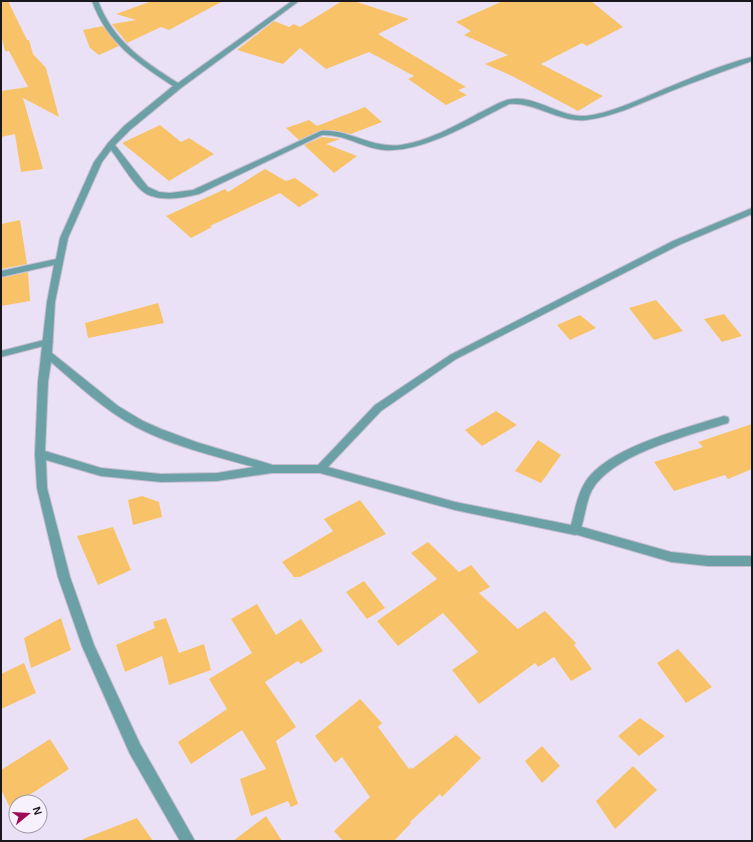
<svg xmlns="http://www.w3.org/2000/svg" width="753" height="842" viewBox="0 0 753 842" font-family="Arial,sans-serif">
	<style>
		.building { fill: #f8c368 }
		.lines { fill: none; stroke-linecap: round; stroke-linejoin: round }
		.lane-casing { stroke: #c5bdcf; stroke-width: 2 }
		.street-casing { stroke: #c5bdcf; stroke-width: 2 }
		.lane { fill: #6ca0a7; fill-rule: evenodd }
		.street { fill: #6ca0a7; fill-rule: evenodd }
	</style>
	<rect width="100%" height="100%" fill="#ebe1f6"/>
	<!-- building -->
	<path class="building" d="M 1,1 L 8,1 L 27,40 L 29,40 L 33,54 L 46,68 L 59,117 L 23,98 L 43,169 L 21,172 L 15,134 L 1,137 L 1,91 L 28,87 L 9,51 L 5,51 L 1,34 Z
		M 152,1 L 223,1 L 169,30 L 161,27 L 127,43 L 112,24 L 136,20 L 116,14 Z
		M 342,1 L 354,1 L 409,19 L 378,34 L 466,87 L 458,90 L 467,95 L 446,105 L 408,79 L 414,76 L 369,52 L 326,69 L 300,48 L 283,64 L 237,50 L 274,21 L 289,27 L 294,24 L 300,27 Z
		M 503,1 L 591,1 L 623,27 L 587,46 L 582,43 L 541,64 L 603,96 L 578,111 L 512,76 L 485,64 L 508,55 L 464,35 L 471,31 L 456,22 Z
		M 103,26 L 119,46 L 99,55 L 90,48 L 83,30 Z
		M 365,107 L 382,122 L 351,134 L 332,130 L 321,130 L 299,140 L 286,128 L 309,120 L 317,126 Z
		M 160,125 L 181,142 L 189,138 L 214,154 L 169,181 L 122,143 Z
		M 322,137 L 340,139 L 326,144 L 357,156 L 334,173 L 304,145 Z
		M 265,169 L 286,181 L 295,178 L 319,195 L 299,207 L 280,193 L 210,226 L 212,227 L 191,238 L 166,216 L 225,189 L 228,192 Z
		M 20,220 L 27,264 L 1,269 L 1,224 Z
		M 28,272 L 30,301 L 1,306 L 1,278 Z
		M 656,300 L 683,331 L 654,340 L 629,308 Z
		M 158,303 L 164,323 L 88,338 L 85,323 Z
		M 724,314 L 742,336 L 722,342 L 704,319 Z
		M 580,315 L 596,328 L 570,340 L 557,325 Z
		M 496,411 L 517,425 L 482,446 L 465,430 Z
		M 752,424 L 752,469 L 728,479 L 725,475 L 674,491 L 654,462 L 703,447 L 698,442 Z
		M 538,440 L 561,455 L 541,483 L 515,471 Z
		M 142,496 L 159,502 L 162,517 L 133,525 L 128,500 Z
		M 360,500 L 386,534 L 300,577 L 294,577 L 282,562 L 333,531 L 324,519 Z
		M 113,527 L 131,570 L 98,585 L 77,536 Z
		M 428,542 L 459,572 L 471,565 L 490,587 L 479,593 L 518,629 L 545,611 L 576,643 L 574,645 L 592,669 L 571,681 L 554,657 L 538,667 L 535,663 L 479,704 L 452,670 L 478,652 L 443,613 L 398,646 L 377,621 L 437,579 L 411,553 Z
		M 364,581 L 385,608 L 367,619 L 346,592 Z
		M 257,604 L 276,635 L 301,619 L 323,651 L 301,664 L 298,661 L 265,682 L 296,727 L 276,741 L 298,804 L 291,807 L 288,801 L 251,816 L 240,779 L 266,769 L 242,730 L 191,764 L 178,742 L 227,709 L 209,679 L 252,653 L 231,619 Z
		M 61,618 L 71,650 L 31,668 L 24,638 Z
		M 166,618 L 179,653 L 204,644 L 211,670 L 169,685 L 162,656 L 125,672 L 116,645 L 155,628 L 153,622 Z
		M 678,649 L 712,687 L 686,703 L 657,663 Z
		M 24,663 L 36,693 L 1,709 L 1,674 Z
		M 360,699 L 382,723 L 378,727 L 409,769 L 411,767 L 412,769 L 456,735 L 481,758 L 442,797 L 440,794 L 410,822 L 411,823 L 394,841 L 343,841 L 334,831 L 370,797 L 342,757 L 335,763 L 315,736 Z
		M 640,718 L 665,736 L 639,756 L 618,736 Z
		M 50,739 L 69,769 L 19,802 L 16,802 L 16,804 L 10,808 L 1,789 L 1,770 Z
		M 542,746 L 560,766 L 542,783 L 525,761 Z
		M 633,766 L 657,790 L 615,829 L 596,801 Z
		M 266,816 L 282,841 L 233,841 Z
		M 137,818 L 153,841 L 83,841 L 83,839 Z"/>
	<g class="lines">
		<defs>
			<path id="lane" d="M 48,339 L 53,342 L 51,344 L 1,357 L 1,351 Z
				M 575,525 L 671,552 L 708,556 L 752,556 L 752,566 L 708,566 L 671,562 L 571,533 L 570,530 L 571,527 Z"/>
			<path id="street" d="M 92,1 L 98,1 C 113,41 143,61 178,83 L 292,1 L 299,1 L 181,88 L 130,130 L 115,145 L 148,187 L 159,192 L 170,193 L 193,190 L 321,131 C 349,129 372,149 401,145 C 428,141 455,126 479,113 C 488,109 497,103 507,100 C 534,93 559,118 586,116 C 610,113 633,102 655,93 C 686,80 720,65 752,57 L 752,61 C 722,72 693,82 664,94 C 639,104 613,117 586,120 C 559,123 536,102 509,104 C 475,121 423,153 384,150 C 363,148 345,134 322,135 L 199,194 C 183,198 155,203 141,190 C 130,179 121,163 111,150 L 102,162 L 68,238 L 55,302 L 52,353 L 118,406 L 143,421 L 161,429 L 196,442 L 273,465 L 318,465 L 375,405 L 450,355 L 673,241 L 752,208 L 752,214 L 679,245 L 456,359 L 381,411 L 328,467 L 455,502 L 571,525 C 575,510 578,491 588,478 C 613,446 686,428 724,416 L 728,417 L 729,420 L 728,423 C 690,435 621,452 596,484 C 585,498 586,518 579,533 L 575,535 L 455,510 L 320,473 L 272,473 L 217,481 L 161,482 L 101,476 L 46,460 L 47,488 L 70,577 L 94,645 L 140,744 L 195,841 L 180,841 L 130,754 L 82,646 L 58,577 L 37,488 L 35,454 L 38,382 L 47,302 L 54,265 L 1,277 L 1,271 L 56,259 L 60,238 L 94,162 L 108,143 L 124,126 L 173,86 C 138,63 107,43 92,1 ZM 51,362 C 78,385 104,410 136,427 C 172,446 214,456 254,467 L 217,473 L 161,474 L 101,468 L 45,451 L 48,382 Z"/>
		</defs>
		<!-- lane casing -->
		<use href="#lane" class="lane-casing"/>
		<!-- street casing -->
		<use href="#street" class="street-casing"/>
		<!-- lane -->
		<use href="#lane" class="lane"/>
		<!-- street -->
		<use href="#street" class="street"/>
	</g>
	<!-- border -->
	<rect width="753" height="842" fill="none" stroke="#1a171e" stroke-width="4"/>
	<!-- north arrow -->
	<g transform="translate(28 814) rotate(72)"><circle r="19" fill="#f6f1fd" stroke="#9e9aa4"/>
	<path d="M0-3L7 15L0 10L-7 15Z" fill="#9d0a56"/>
	<text y="-6" font-size="11" font-weight="bold" text-anchor="middle" fill="#1a171e">N</text>
	</g>
</svg>
